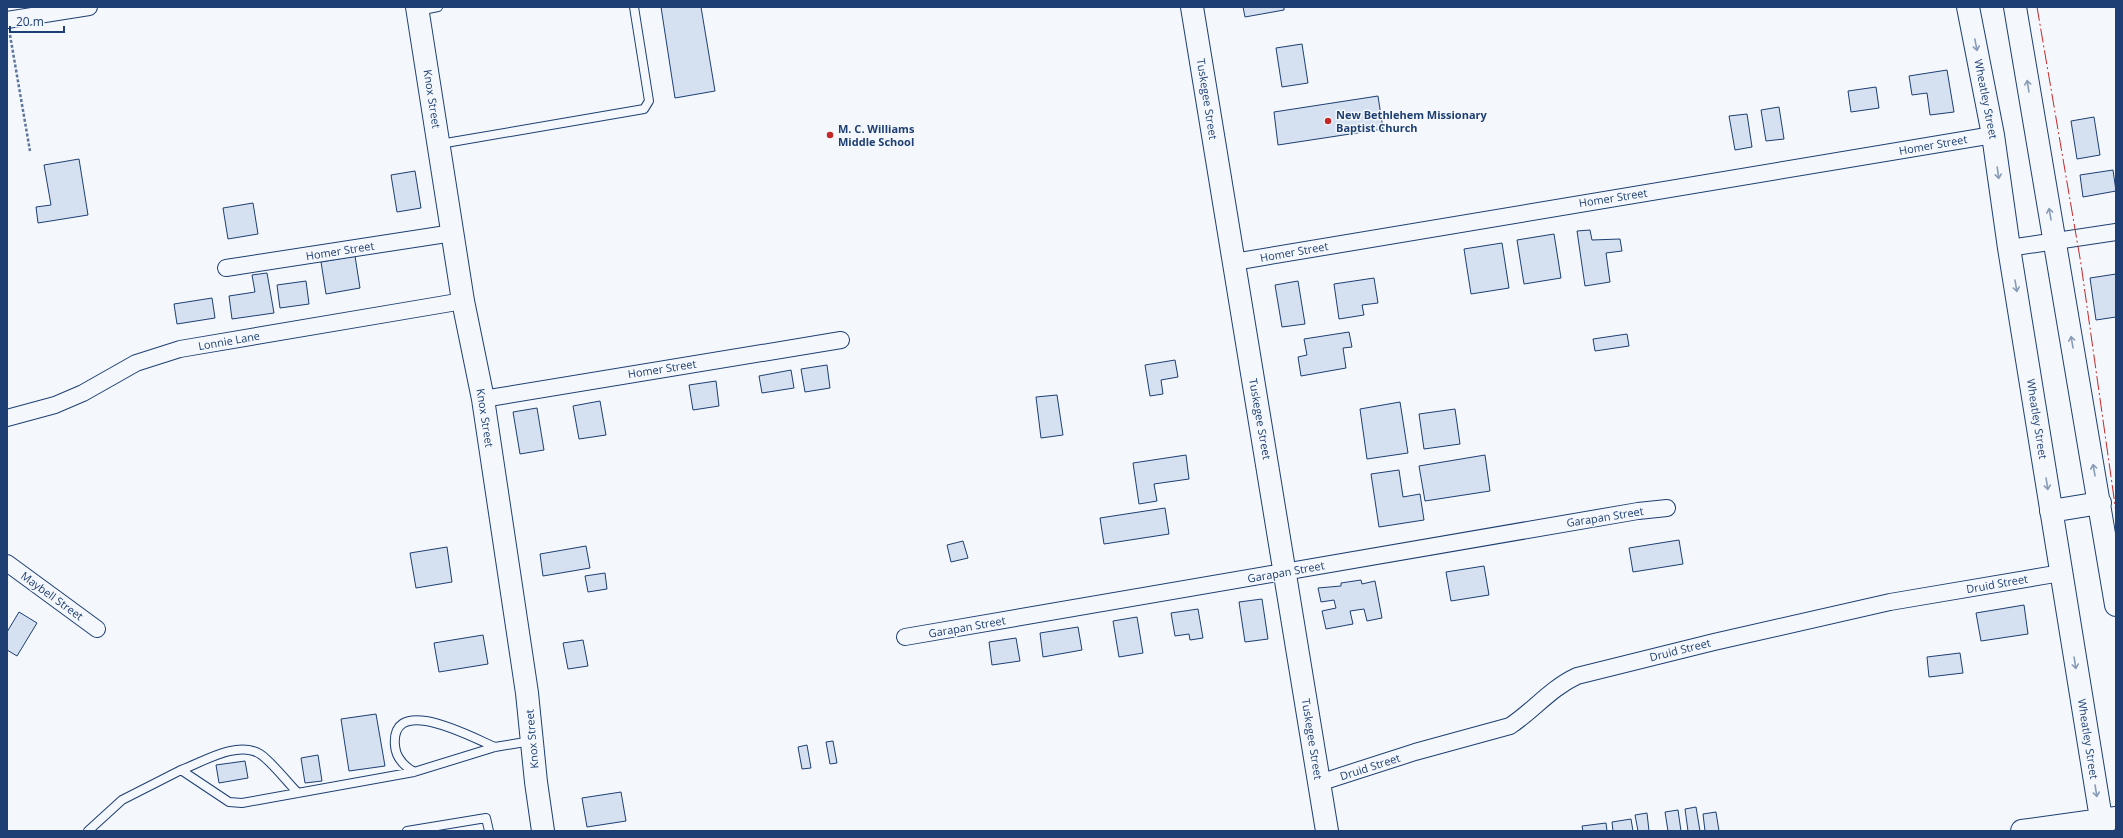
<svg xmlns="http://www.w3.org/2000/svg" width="2123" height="838" viewBox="0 0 2123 838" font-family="'Open Sans',sans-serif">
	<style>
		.building { fill: #d5e0f0; stroke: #1d3f73 }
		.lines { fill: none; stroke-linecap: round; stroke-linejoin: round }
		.lane-casing { stroke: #1d3f73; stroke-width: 10 }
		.street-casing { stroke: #1d3f73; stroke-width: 18 }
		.secondary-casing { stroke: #1d3f73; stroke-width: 24 }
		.path { stroke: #5e769c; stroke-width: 2.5; stroke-dasharray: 3 2; stroke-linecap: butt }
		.lane { stroke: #f4f7fb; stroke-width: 8 }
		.street { stroke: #f4f7fb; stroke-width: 16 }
		.secondary { stroke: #f4f7fb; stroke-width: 22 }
		.power { stroke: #c62828; stroke-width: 1; stroke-dasharray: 14 3 2 3; stroke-linecap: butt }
		.oneway { stroke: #889bb7 }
		.poi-dot { fill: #c62828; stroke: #f4f7fb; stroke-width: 1.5 }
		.labels { text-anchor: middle; stroke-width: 3; stroke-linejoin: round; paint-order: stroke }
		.street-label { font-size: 11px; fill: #1d3f73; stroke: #f4f7fb }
		.poi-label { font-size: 11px; font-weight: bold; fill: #1d3f73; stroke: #f4f7fb; text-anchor: start }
	</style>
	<rect width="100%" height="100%" fill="#f4f7fb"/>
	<!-- building -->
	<path class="building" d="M 661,7 L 701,7 L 715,91 L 675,98 Z
		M 1243,7 L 1284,7 L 1284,10 L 1245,17 Z
		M 1302,44 L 1308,83 L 1282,87 L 1276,48 Z
		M 1947,70 L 1954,112 L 1930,115 L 1927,93 L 1912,95 L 1909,76 Z
		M 1876,87 L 1879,108 L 1851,112 L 1848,91 Z
		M 1378,96 L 1383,129 L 1278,145 L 1274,112 Z
		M 1779,107 L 1784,139 L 1766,141 L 1761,110 Z
		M 1747,114 L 1752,147 L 1735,150 L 1729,116 Z
		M 2094,117 L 2100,155 L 2077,159 L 2071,121 Z
		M 79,159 L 88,215 L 38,223 L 36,207 L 51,205 L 44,165 Z
		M 2113,170 L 2116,191 L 2083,197 L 2080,175 Z
		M 415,171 L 421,208 L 397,212 L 391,175 Z
		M 253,203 L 258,234 L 228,239 L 223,208 Z
		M 1590,230 L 1592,240 L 1620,239 L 1622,251 L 1606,253 L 1610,282 L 1585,286 L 1577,231 Z
		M 1554,234 L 1561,278 L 1524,284 L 1517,240 Z
		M 1502,243 L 1509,288 L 1471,294 L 1464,249 Z
		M 355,256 L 360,288 L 326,294 L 321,262 Z
		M 267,273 L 274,313 L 232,319 L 229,296 L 255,292 L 252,275 Z
		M 2116,274 L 2116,317 L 2096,320 L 2090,278 Z
		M 1374,278 L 1378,303 L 1362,305 L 1364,315 L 1339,319 L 1334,284 Z
		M 306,281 L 309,304 L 280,308 L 277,285 Z
		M 1298,281 L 1305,324 L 1282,327 L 1275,285 Z
		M 212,298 L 215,318 L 177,324 L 174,304 Z
		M 1349,332 L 1352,347 L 1343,348 L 1346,368 L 1301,376 L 1298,357 L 1307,355 L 1304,339 Z
		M 1627,334 L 1629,346 L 1595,351 L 1593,339 Z
		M 1175,360 L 1178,377 L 1161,380 L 1163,394 L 1150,396 L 1145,365 Z
		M 827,365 L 830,388 L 805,392 L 801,369 Z
		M 791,370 L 794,388 L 762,393 L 759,376 Z
		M 716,381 L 719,406 L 693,410 L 689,385 Z
		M 1057,395 L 1063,435 L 1041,438 L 1036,397 Z
		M 600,401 L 606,435 L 579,439 L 573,406 Z
		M 1400,402 L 1408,453 L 1367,459 L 1360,409 Z
		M 537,408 L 544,450 L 520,454 L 513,412 Z
		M 1455,409 L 1460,444 L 1424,449 L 1419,414 Z
		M 1186,455 L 1189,479 L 1154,484 L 1157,501 L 1139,504 L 1133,463 Z
		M 1485,455 L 1490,491 L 1425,501 L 1419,466 Z
		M 1399,470 L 1403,497 L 1420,494 L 1424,520 L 1379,527 L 1371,474 Z
		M 1165,508 L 1169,534 L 1104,544 L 1100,518 Z
		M 1679,540 L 1683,564 L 1633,572 L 1629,548 Z
		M 963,541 L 968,558 L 951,562 L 947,545 Z
		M 586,546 L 590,568 L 543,576 L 540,554 Z
		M 447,547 L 452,582 L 416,588 L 410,553 Z
		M 1484,566 L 1489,595 L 1451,601 L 1446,572 Z
		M 605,573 L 607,589 L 588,592 L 585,576 Z
		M 1361,580 L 1362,584 L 1375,581 L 1382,618 L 1367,621 L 1364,609 L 1350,611 L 1353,624 L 1326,629 L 1322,611 L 1336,608 L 1334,600 L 1321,602 L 1318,588 L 1341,586 L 1341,583 Z
		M 1262,599 L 1268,639 L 1245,642 L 1239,602 Z
		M 2024,605 L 2028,634 L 1981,641 L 1976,613 Z
		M 1198,609 L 1203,638 L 1190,640 L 1189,634 L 1175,636 L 1171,613 Z
		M 19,612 L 37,623 L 17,656 L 7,650 L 7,632 Z
		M 1137,617 L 1143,653 L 1119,657 L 1113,621 Z
		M 1078,627 L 1082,650 L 1043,657 L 1040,633 Z
		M 483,635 L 488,664 L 439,672 L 434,643 Z
		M 1016,638 L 1020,661 L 992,665 L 989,642 Z
		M 583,640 L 588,666 L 568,669 L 563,643 Z
		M 1960,653 L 1963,673 L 1929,677 L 1927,657 Z
		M 376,714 L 385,766 L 349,771 L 341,719 Z
		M 833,741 L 837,763 L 830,764 L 826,742 Z
		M 807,745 L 811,768 L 802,769 L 798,747 Z
		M 318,755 L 322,781 L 305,783 L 301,758 Z
		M 245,761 L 248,778 L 219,783 L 216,765 Z
		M 621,792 L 626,821 L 587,827 L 582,798 Z
		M 1696,807 L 1700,831 L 1688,831 L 1685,809 Z
		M 1678,810 L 1681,831 L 1668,831 L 1665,812 Z
		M 1716,812 L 1719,831 L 1705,831 L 1703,814 Z
		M 1647,813 L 1649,831 L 1638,831 L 1635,815 Z
		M 1631,819 L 1633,831 L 1613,831 L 1612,822 Z
		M 1606,823 L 1607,831 L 1583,831 L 1582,826 Z"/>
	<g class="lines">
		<defs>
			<path id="lane" d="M 418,11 L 438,7
				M 440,144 L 644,109 L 649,101 L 634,7
				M 181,770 C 203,762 237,740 260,754 C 271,761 288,783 298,793
				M 414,772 C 404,766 396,758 395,746 C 390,692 473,738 495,747
				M 88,831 L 122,800 L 181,770 L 229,802 L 242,803 L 414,772 L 495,747 L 531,741
				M 407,831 L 486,818 L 489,831"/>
			<path id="street" d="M 7,20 L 89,7
				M 2009,248 L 2116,232
				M 1234,262 L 1993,135
				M 226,268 L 453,233
				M 483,399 L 841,340
				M 7,418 L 55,405 L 83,393 L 136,363 L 180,349 L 463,301
				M 7,563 L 97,629
				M 905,637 L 1638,511 L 1667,508
				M 1319,783 L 1415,752 L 1510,726 C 1534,710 1551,688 1577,676 L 1714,642 L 1890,602 L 2061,573"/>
			<path id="secondary" d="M 417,7 L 463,301 L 483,399 L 527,693 L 536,782 L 543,831
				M 1192,7 L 1327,831
				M 1968,7 L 1993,135 L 2009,248 L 2103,831
				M 2015,7 L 2116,605
				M 2051,511 L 2100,503
				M 2022,831 L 2116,818"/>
		</defs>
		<!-- lane casing -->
		<use href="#lane" class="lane-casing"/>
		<!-- street casing -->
		<use href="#street" class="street-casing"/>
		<!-- secondary casing -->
		<use href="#secondary" class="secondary-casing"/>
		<!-- path -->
		<path class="path" d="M 10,35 L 30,151"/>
		<!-- lane -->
		<use href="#lane" class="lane"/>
		<!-- street -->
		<use href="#street" class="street"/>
		<!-- secondary -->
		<use href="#secondary" class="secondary"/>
		<!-- power -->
		<path class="power" d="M 2037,7 L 2081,264 L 2116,512"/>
	</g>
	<!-- one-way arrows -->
	<defs><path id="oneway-shaft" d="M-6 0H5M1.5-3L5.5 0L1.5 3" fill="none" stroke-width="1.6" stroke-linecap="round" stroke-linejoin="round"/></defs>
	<g class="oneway">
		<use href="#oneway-shaft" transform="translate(1976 45) rotate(79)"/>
		<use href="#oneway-shaft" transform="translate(2028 86) rotate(-99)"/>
		<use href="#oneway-shaft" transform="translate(1998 173) rotate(82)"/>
		<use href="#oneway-shaft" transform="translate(2050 214) rotate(-100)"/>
		<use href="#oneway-shaft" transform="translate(2016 286) rotate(80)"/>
		<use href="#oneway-shaft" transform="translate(2072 342) rotate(-100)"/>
		<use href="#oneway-shaft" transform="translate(2094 470) rotate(-100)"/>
		<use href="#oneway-shaft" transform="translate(2047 484) rotate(81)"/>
		<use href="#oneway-shaft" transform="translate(2075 663) rotate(81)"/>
		<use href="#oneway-shaft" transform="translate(2096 791) rotate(81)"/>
	</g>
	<!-- markers -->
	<g class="poi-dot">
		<circle cx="1328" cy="121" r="4"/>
		<circle cx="830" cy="135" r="4"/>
	</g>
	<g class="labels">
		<!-- street labels -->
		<g class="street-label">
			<text transform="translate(432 99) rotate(81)" y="4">Knox Street</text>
			<text transform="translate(1207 99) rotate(81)" y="4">Tuskegee Street</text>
			<text transform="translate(1986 99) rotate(79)" y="4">Wheatley Street</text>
			<text transform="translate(1933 145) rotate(-10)" y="4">Homer Street</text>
			<text transform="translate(1613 198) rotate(-9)" y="4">Homer Street</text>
			<text transform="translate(340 251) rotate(-9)" y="4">Homer Street</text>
			<text transform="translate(1294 252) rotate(-10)" y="4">Homer Street</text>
			<text transform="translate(229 341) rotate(-10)" y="4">Lonnie Lane</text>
			<text transform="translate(662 369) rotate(-9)" y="4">Homer Street</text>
			<text transform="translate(485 418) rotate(81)" y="4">Knox Street</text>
			<text transform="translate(1260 419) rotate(80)" y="4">Tuskegee Street</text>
			<text transform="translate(2037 419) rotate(81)" y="4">Wheatley Street</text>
			<text transform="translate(1605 517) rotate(-9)" y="4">Garapan Street</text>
			<text transform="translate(1286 572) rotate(-10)" y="4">Garapan Street</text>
			<text transform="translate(1997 584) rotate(-10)" y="4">Druid Street</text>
			<text transform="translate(52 596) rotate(36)" y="4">Maybell Street</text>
			<text transform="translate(967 627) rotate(-10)" y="4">Garapan Street</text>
			<text transform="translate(1680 650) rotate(-14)" y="4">Druid Street</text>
			<text transform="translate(532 739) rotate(-95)" y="4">Knox Street</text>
			<text transform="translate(1312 739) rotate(81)" y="4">Tuskegee Street</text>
			<text transform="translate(2088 739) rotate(81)" y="4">Wheatley Street</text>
			<text transform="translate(1370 767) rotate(-18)" y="4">Druid Street</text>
		</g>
		<!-- poi labels -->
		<g class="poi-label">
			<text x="1336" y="119">New Bethlehem Missionary<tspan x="1336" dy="13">Baptist Church</tspan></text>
			<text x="838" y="133">M. C. Williams<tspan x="838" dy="13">Middle School</tspan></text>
		</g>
	</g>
	<!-- border -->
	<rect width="2123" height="838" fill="none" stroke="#1d3f73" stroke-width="16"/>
	<!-- scale -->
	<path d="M10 26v6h54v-6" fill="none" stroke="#1d3f73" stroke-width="2"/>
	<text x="16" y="26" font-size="12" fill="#1d3f73" stroke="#f4f7fb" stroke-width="3" paint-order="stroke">20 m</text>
</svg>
